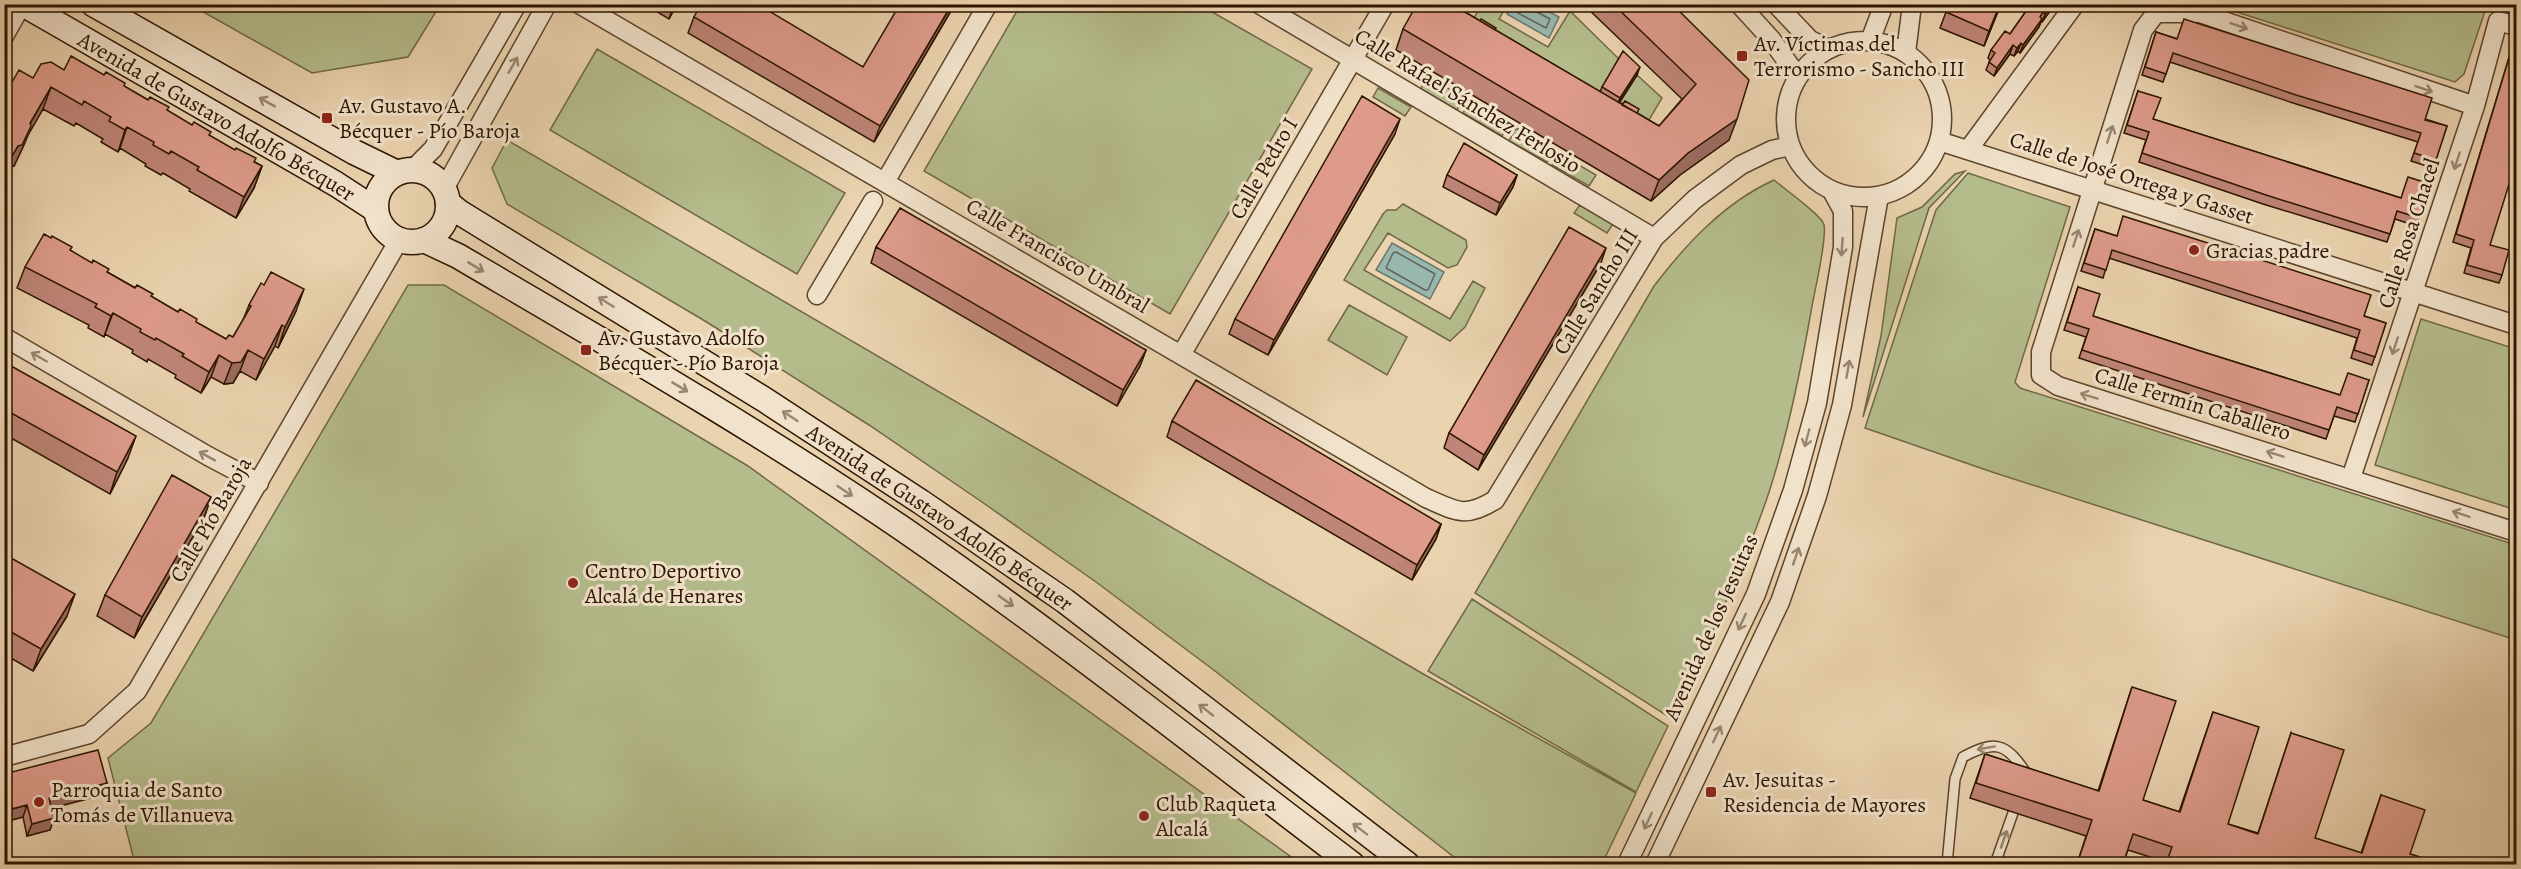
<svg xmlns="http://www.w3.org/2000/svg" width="2521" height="869" viewBox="0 0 2521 869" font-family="Alegreya,serif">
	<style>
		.green { fill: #b5bc8c; stroke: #716846; stroke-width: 1.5 }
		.water { fill: #98b7af; stroke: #6d7669; stroke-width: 1.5 }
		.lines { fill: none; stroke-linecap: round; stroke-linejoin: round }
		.shore { stroke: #626658; stroke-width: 1.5 }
		.lane-casing { stroke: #5c442c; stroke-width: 12 }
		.street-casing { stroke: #5c442c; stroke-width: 21 }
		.secondary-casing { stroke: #2d1500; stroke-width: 27 }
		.lane { stroke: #f1e2cb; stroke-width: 9 }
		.street { stroke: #f1e2cb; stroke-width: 18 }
		.secondary { stroke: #f1e2cb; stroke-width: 24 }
		.wall { fill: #bf8578; stroke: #2d1500; stroke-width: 1.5 }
		.shaded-wall { fill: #9b6c61; stroke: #2d1500; stroke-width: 1.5 }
		.building { fill: #de9b8b; stroke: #2d1500; stroke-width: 1.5 }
		.oneway { stroke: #998670 }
		.poi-dot { fill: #8f2418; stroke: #f1e2cb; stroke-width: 2 }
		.labels { text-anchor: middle; stroke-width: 6; stroke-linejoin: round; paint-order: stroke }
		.poi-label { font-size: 22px; fill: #2d1500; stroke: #f1e2cb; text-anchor: start }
		.street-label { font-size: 22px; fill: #2d1500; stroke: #f1e2cb }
	</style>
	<rect width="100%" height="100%" fill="#ead3af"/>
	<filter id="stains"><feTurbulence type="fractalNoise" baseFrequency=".00333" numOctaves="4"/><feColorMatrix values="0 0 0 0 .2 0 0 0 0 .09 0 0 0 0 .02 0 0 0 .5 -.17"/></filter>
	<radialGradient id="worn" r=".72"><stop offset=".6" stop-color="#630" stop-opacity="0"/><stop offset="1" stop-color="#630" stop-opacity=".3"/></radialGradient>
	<!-- green -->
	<path class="green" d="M 1021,4 L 1200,5 L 1312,69 L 1170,314 L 924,171 Z
		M 191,5 L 440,5 L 408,57 L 312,73 Z
		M 1482,5 L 1507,5 L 1499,19 L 1548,47 L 1570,11 L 1620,60 L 1599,95 L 1473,19 Z
		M 2215,5 L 2487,4 L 2487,5 L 2464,74 L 2455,82 Z
		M 597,49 L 845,193 L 797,274 L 550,130 Z
		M 1637,75 L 1662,98 L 1649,120 L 1620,102 Z
		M 1426,76 L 1465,98 L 1457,110 L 1421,89 Z
		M 1378,88 L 1411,107 L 1405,116 L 1373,97 Z
		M 1470,101 L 1509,123 L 1502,136 L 1463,113 Z
		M 1516,128 L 1555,150 L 1547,162 L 1509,141 Z
		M 507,140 L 1425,675 L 1636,793 L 1602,864 L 1463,864 L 1215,671 L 1096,582 L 982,502 L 869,425 L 705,321 L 507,204 L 492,168 Z
		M 1560,154 L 1596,175 L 1589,186 L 1552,165 Z
		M 1965,171 L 1929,208 L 1863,417 L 1881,336 L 1897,218 L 1922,207 L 1955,174 Z
		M 1968,173 L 2070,207 L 2015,382 L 2020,388 L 2516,545 L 2516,640 L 1992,472 L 1865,428 L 1936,210 Z
		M 1774,180 C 1783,188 1823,216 1824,225 C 1827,240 1815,289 1812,306 C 1801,369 1787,440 1766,501 C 1740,576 1705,648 1672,719 L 1475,593 L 1654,286 C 1686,244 1725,202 1774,180 Z
		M 1403,204 L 1466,240 L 1467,247 L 1457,265 L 1448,268 L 1388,233 L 1364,270 L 1450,319 L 1473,281 L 1485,288 L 1465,327 L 1450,341 L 1344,280 L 1383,214 L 1387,210 L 1396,210 Z
		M 1580,205 L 1613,224 L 1607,233 L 1574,213 Z
		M 408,285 L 444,285 L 748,466 L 1301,864 L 135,864 L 108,758 L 151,723 Z
		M 1349,305 L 1407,337 L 1387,375 L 1328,340 Z
		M 2421,319 L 2516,349 L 2516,510 L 2375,465 Z
		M 1472,599 L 1668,726 L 1636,792 L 1428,671 Z"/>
	<!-- water -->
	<path class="water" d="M 1514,4 L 1536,5 L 1559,17 L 1549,38 L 1507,14 Z
		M 1392,243 L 1444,272 L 1430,299 L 1376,270 Z"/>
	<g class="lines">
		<!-- shore -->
		<path class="shore" d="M 1518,4 L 1518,13 L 1546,28 L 1550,19 L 1537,12 L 1534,4
			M 1396,252 L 1435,274 L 1428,290 L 1425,290 L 1386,268 L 1393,253 Z"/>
		<defs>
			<path id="lane" d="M 1947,864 L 1955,779 L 1963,757 C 1994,740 2006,742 2026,773 L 2024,776
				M 1995,864 L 2013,813"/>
			<path id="street" d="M 579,4 L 1426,498 C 1456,511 1464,519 1495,500 L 1654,238 L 1695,199 L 1741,165 L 1772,150 L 1790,146
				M 1259,4 L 1654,238
				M 1739,4 L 1771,39 L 1798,77
				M 1776,4 L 1810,40 L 1829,49
				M 4,36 L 22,4
				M 1870,41 L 1884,4
				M1786 119a78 78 0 1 1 156 0a78 78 0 1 1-156 0Z
				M 1906,53 L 1912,4
				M 2475,106 L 2200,13 L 2156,13 L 2143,30 L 2041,352 L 2041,375 L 2058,386 L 2516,532
				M 1939,141 L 2516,325
				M 1968,150 L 2075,4
				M 412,170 L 433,149 L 517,4
				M 885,182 L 988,4
				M 444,189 L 547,4
				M 817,295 L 873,201
				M 4,337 L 208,456 L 259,483
				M 1181,355 L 1385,4
				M 2351,478 L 2475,106 L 2498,21 L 2516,26
				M 4,757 L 89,734 L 137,691 L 399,240
				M 1627,864 L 1756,594 L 1793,490 L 1817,403 L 1843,247 L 1843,211 L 1832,191
				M 1655,864 L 1780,602 L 1817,496 L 1842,405 L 1879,196"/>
			<g id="secondary">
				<path id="s1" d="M 23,4 L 336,184 L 376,210"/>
				<path d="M 93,4 L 354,152 L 397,173"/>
				<circle cx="412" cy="206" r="36"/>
				<path id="s2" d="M 448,203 L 459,212 L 765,400 L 921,502 L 1065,601 L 1407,864"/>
				<path d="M 424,240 L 458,256 C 608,344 759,431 903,529 C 1057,635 1203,751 1352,864"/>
			</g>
		</defs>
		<!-- lane casing -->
		<use href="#lane" class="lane-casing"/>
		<!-- street casing -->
		<use href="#street" class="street-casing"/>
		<!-- secondary casing -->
		<use href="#secondary" class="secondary-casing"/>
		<!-- lane -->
		<use href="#lane" class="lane"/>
		<!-- street -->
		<use href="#street" class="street"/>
		<!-- secondary -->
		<use href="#secondary" class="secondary"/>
	</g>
	<!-- wall -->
	<path class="wall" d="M 644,4 L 677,4 L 669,19 Z
		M 955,4 L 874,142 L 688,33 L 694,17 L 863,67 Z
		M 1583,4 L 1672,4 L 1729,140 L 1680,175 L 1651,201 L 1396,50 L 1403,29 L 1467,13 L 1600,92 L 1602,87 L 1637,75 L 1619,103 L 1659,126 L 1682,99 Z
		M 1949,4 L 2001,4 L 1984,46 L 1940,28 Z
		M 2031,4 L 2055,4 L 2042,22 L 2041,21 L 2039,27 L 2020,53 L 2018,51 L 2014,56 L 2010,54 L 1994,76 L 1986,70 L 1990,60 L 1988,58 L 1991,50 L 2010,34 Z
		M 2156,32 L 2447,126 L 2433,168 L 2411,161 L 2418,142 L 2293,103 L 2170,62 L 2163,82 L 2142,75 Z
		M 2511,51 L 2490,245 L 2502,275 L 2499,283 L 2464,273 L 2471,248 L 2453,242 Z
		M 64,70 L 124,86 L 262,166 L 254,188 L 236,218 L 189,191 L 190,189 L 163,173 L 161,175 L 145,166 L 146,164 L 120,148 L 118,152 L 101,142 L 103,139 L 76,123 L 74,126 L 43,109 L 28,135 L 23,147 L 14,166 L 10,167 L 4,178 L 4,96 L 33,78 Z
		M 2138,91 L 2153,119 L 2401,198 L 2430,184 L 2416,226 L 2395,219 L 2387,242 L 2263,204 L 2139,162 L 2146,140 L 2124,133 Z
		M 1395,134 L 1268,355 L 1229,334 L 1235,319 Z
		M 1447,175 L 1517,175 L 1513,187 L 1496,215 L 1443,187 Z
		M 2095,229 L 2386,323 L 2372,365 L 2351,358 L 2357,338 L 2109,258 L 2103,278 L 2081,271 Z
		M 876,247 L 1146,350 L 1140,366 L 1117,406 L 871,263 Z
		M 70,251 L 226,339 L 233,337 L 243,320 L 249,305 L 296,311 L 278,348 L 275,346 L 256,380 L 240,371 L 233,383 L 224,384 L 211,377 L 201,393 L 175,378 L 176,375 L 148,359 L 147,362 L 132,353 L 133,350 L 105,334 L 104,337 L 88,328 L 89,325 L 17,288 L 25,267 Z
		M 1601,263 L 1478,470 L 1444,448 L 1449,433 Z
		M 2078,287 L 2093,316 L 2197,350 L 2340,395 L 2369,380 L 2355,422 L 2334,416 L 2326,439 L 2079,358 L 2086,337 L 2064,330 Z
		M 4,362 L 128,458 L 110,494 L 4,434 Z
		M 1172,421 L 1441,524 L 1436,539 L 1412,580 L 1167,437 Z
		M 211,497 L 204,518 L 134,638 L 97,616 L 105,595 Z
		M 4,554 L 67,616 L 33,671 L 4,654 Z
		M 2132,687 L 2143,800 L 2179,812 L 2213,712 L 2228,824 L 2258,833 L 2291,733 L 2315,838 L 2361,853 L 2381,795 L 2410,854 L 2442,864 L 2166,864 L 2166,862 L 2128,850 L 2123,864 L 2077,864 L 2086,836 L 1970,798 L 1985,754 L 2098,791 Z
		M 4,774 L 102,795 L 52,808 L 54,818 L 50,830 L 27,836 L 23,817 L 4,822 Z"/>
	<!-- shaded-wall -->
	<path class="shaded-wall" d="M 674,4 L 677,4 L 669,19 Z
		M 952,4 L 955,4 L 874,142 L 880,126 Z
		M 1467,4 L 1471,4 L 1456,33 L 1463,11 Z
		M 2000,4 L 2001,4 L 1984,46 L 1989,31 Z
		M 2052,4 L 2055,4 L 2042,22 L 2045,14 Z
		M 2042,19 L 2039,27 L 2020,53 L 2023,45 Z
		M 2021,43 L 2018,51 L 2014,56 L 2017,48 Z
		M 2013,45 L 2010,54 L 1994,76 L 1997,68 Z
		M 1640,67 L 1637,75 L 1617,106 L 1620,98 Z
		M 51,87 L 43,109 L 28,135 L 23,147 L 14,166 L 10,167 L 4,178 L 11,158 Z
		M 1400,119 L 1395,134 L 1268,355 L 1274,340 Z
		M 1737,119 L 1729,140 L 1680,175 L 1651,201 L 1659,180 L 1688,153 Z
		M 127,127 L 120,148 L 118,152 L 125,130 Z
		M 262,166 L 254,188 L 236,218 L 244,197 Z
		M 1517,175 L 1513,187 L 1496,215 L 1500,203 Z
		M 1606,248 L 1601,263 L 1478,470 L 1484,455 Z
		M 304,289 L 296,311 L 278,348 L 285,327 Z
		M 113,313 L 105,334 L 104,337 L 111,316 Z
		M 282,325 L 275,346 L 256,380 L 264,359 Z
		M 248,350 L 240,371 L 233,383 L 224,384 L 232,363 Z
		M 1146,350 L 1140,366 L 1117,406 L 1123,390 Z
		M 219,355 L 211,377 L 201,393 L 209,372 Z
		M 136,436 L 128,458 L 110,494 L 117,472 Z
		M 211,497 L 204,518 L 134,638 L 142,617 Z
		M 1441,524 L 1436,539 L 1412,580 L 1417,565 Z
		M 75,594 L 67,616 L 33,671 L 41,649 Z
		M 107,783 L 102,795 L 45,810 L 49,798 Z
		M 27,805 L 23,817 L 4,822 L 4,811 Z
		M 54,818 L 50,830 L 27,836 L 32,824 Z"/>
	<!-- building -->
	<path class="building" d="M 701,4 L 757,4 L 863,67 L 900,4 L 952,4 L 880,126 L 694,17 Z
		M 1417,4 L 1467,4 L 1463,11 L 1659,126 L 1696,84 L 1613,4 L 1672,4 L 1749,80 L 1737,119 L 1688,153 L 1659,180 L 1403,29 Z
		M 1949,4 L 2000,4 L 1989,31 L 1946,12 Z
		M 2031,4 L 2052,4 L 2045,14 L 2043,12 L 2040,17 L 2042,19 L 2023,45 L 2021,43 L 2017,48 L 2013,45 L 1997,68 L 1989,62 L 1995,53 L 1991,50 L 2005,31 L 2010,34 Z
		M 1481,19 L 1496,28 L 1495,30 L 1480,21 Z
		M 2184,19 L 2432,98 L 2425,120 L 2447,126 L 2436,160 L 2414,153 L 2421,133 L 2296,95 L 2173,53 L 2166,74 L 2145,67 L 2156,32 L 2177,39 Z
		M 1623,51 L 1640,67 L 1620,98 L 1602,87 Z
		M 2511,51 L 2517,53 L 2517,159 L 2490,245 L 2509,250 L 2502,275 L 2467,265 L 2474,240 L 2456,234 Z
		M 71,56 L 104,75 L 106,72 L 125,83 L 124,86 L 148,100 L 150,97 L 169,107 L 167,110 L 192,125 L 194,122 L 211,132 L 209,135 L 235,150 L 236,148 L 256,158 L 254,162 L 262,166 L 244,197 L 197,170 L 199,167 L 171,151 L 169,154 L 153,145 L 154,142 L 127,127 L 125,130 L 109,121 L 111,117 L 84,101 L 82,105 L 51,87 L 30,123 L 31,126 L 22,145 L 18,146 L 11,158 L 4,154 L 4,96 L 19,70 L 33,78 L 41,64 L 51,62 L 64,70 Z
		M 2138,91 L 2161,98 L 2153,119 L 2401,198 L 2408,177 L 2430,184 L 2419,218 L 2397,211 L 2390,234 L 2266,195 L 2142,153 L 2149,132 L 2127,125 Z
		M 1362,96 L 1400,119 L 1274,340 L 1235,319 Z
		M 1625,101 L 1639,109 L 1637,113 L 1622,105 Z
		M 1464,143 L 1517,175 L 1500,203 L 1447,175 Z
		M 900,208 L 1146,350 L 1123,390 L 876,247 Z
		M 2123,216 L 2371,295 L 2364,316 L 2386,323 L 2375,357 L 2354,350 L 2360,330 L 2112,250 L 2106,270 L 2084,263 L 2095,229 L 2117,236 Z
		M 1569,227 L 1606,248 L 1484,455 L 1449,433 Z
		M 44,234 L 51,238 L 52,236 L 72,247 L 70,250 L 92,263 L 93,260 L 109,269 L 107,272 L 135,288 L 137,285 L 153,294 L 151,296 L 178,312 L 180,309 L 197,319 L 196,322 L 226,339 L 229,335 L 233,337 L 251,306 L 249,305 L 261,283 L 264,285 L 271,272 L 304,289 L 285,327 L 282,325 L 264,359 L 248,350 L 241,362 L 232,363 L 219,355 L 209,372 L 182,356 L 184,354 L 156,338 L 155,340 L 140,332 L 141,329 L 113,313 L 111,316 L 95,307 L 97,304 L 25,267 Z
		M 2078,287 L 2100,294 L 2093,316 L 2197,350 L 2340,395 L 2348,373 L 2369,380 L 2358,414 L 2337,407 L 2329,430 L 2082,350 L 2089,329 L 2067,322 Z
		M 4,362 L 136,436 L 117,472 L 4,409 Z
		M 1196,380 L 1441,524 L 1417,565 L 1172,421 Z
		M 172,475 L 211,497 L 142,617 L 105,595 Z
		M 4,554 L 75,594 L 41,649 L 4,628 Z
		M 2132,687 L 2176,701 L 2143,800 L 2180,812 L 2213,712 L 2259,727 L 2228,824 L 2258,834 L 2291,733 L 2344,750 L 2315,838 L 2362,853 L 2381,795 L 2425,810 L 2410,854 L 2442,864 L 2222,864 L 2215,862 L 2215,864 L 2166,864 L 2172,847 L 2133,834 L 2123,864 L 2077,864 L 2092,820 L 1976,783 L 1985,754 L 2099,791 Z
		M 98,750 L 107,783 L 49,798 L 54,818 L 32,824 L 27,805 L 4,811 L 4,774 Z"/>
	<!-- one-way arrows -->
	<defs><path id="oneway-shaft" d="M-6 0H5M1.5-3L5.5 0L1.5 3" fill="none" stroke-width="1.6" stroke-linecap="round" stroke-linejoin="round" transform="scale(1.5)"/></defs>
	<g class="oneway">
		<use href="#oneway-shaft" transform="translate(2239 26) rotate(19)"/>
		<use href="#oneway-shaft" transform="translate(513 65) rotate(-60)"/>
		<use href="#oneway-shaft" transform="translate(2424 89) rotate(19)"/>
		<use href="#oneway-shaft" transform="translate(267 102) rotate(-151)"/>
		<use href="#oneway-shaft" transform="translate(2110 134) rotate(-72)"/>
		<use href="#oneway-shaft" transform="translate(2457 161) rotate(108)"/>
		<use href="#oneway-shaft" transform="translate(2076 238) rotate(-72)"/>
		<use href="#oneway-shaft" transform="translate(1842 247) rotate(94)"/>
		<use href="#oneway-shaft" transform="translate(476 267) rotate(31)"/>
		<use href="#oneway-shaft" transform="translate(606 302) rotate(-148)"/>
		<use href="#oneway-shaft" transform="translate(2395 346) rotate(108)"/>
		<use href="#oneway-shaft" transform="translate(39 357) rotate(-150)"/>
		<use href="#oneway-shaft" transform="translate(1848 369) rotate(-80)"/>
		<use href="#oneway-shaft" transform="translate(680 387) rotate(31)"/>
		<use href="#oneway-shaft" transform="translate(2089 396) rotate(-163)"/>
		<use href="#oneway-shaft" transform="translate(790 416) rotate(-147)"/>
		<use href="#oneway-shaft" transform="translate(1807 438) rotate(105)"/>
		<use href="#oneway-shaft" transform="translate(2275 454) rotate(-163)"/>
		<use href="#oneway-shaft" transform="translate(207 456) rotate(-151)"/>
		<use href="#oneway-shaft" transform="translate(845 491) rotate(34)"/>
		<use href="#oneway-shaft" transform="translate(2461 514) rotate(-162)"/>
		<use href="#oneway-shaft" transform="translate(1796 556) rotate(-71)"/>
		<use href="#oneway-shaft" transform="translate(1006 601) rotate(35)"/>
		<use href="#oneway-shaft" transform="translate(1742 622) rotate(115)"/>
		<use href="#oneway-shaft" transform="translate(1206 710) rotate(-142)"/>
		<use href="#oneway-shaft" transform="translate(1717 734) rotate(-65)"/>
		<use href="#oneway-shaft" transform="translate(1986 748) rotate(170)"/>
		<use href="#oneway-shaft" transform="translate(1648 821) rotate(115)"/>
		<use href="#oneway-shaft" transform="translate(1360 829) rotate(-143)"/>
		<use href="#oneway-shaft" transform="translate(2004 839) rotate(-71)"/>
	</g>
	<!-- markers -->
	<g class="poi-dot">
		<rect x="1736" y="50" width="12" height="12" rx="3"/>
		<rect x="321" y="112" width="12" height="12" rx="3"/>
		<circle cx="2194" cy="250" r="6"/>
		<rect x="580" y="344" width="12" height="12" rx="3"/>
		<circle cx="573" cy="583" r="6"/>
		<rect x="1705" y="786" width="12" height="12" rx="3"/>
		<circle cx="39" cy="802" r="6"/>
		<circle cx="1144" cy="816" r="6"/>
	</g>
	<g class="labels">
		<!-- poi labels -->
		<g class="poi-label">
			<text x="1754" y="51">Av. Víctimas del<tspan x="1754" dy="25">Terrorismo - Sancho III</tspan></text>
			<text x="339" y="113">Av. Gustavo A.<tspan x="339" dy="25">Bécquer - Pío Baroja</tspan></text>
			<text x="2206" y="258">Gracias padre</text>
			<text x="598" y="345">Av. Gustavo Adolfo<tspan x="598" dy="25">Bécquer - Pío Baroja</tspan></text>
			<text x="585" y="578">Centro Deportivo<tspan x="585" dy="25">Alcalá de Henares</tspan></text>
			<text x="1723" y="787">Av. Jesuitas -<tspan x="1723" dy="25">Residencia de Mayores</tspan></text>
			<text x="51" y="797">Parroquia de Santo<tspan x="51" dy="25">Tomás de Villanueva</tspan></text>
			<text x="1156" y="811">Club Raqueta<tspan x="1156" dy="25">Alcalá</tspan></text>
		</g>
		<!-- street labels -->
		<g class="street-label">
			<text transform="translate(1468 100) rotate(31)" y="8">Calle Rafael Sánchez Ferlosio</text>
			<text dy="8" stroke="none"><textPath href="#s1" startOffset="224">Avenida de Gustavo Adolfo Bécquer</textPath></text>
			<text transform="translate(1263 168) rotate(-60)" y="8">Calle Pedro I</text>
			<text transform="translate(2132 177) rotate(18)" y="8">Calle de José Ortega y Gasset</text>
			<text transform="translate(2408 233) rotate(-72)" y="8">Calle Rosa Chacel</text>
			<text transform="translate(1058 255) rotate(30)" y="8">Calle Francisco Umbral</text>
			<text transform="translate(1595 291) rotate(-59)" y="8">Calle Sancho III</text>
			<text transform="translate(2193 403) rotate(17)" y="8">Calle Fermín Caballero</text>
			<text dy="8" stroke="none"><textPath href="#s2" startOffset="584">Avenida de Gustavo Adolfo Bécquer</textPath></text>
			<text transform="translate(210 519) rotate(-60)" y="8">Calle Pío Baroja</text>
			<text transform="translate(1710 627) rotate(-66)" y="8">Avenida de los Jesuitas</text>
		</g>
	</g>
	<!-- margin -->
	<rect width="2521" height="869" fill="none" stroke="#ead3af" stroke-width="24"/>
	<rect x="6" y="6" width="2509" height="857" fill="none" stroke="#2d1500" stroke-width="3"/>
	<rect x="12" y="12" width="2497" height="845" fill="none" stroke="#2d1500" stroke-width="1.5"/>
	<rect width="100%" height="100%" filter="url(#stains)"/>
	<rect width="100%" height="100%" fill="url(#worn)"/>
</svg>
